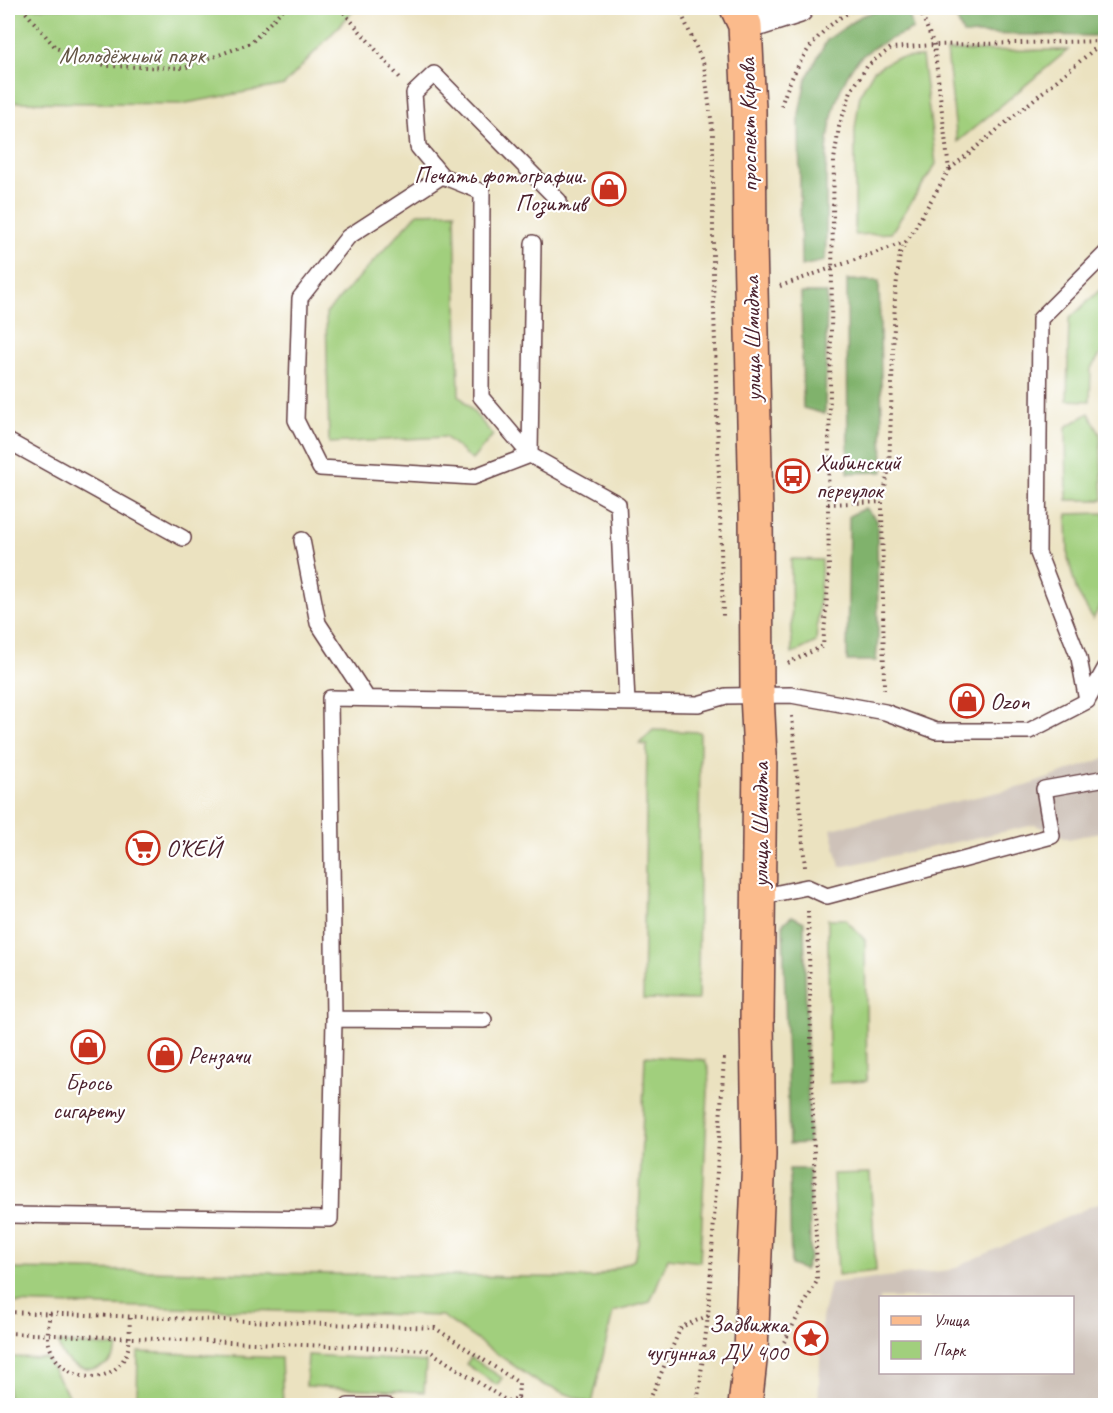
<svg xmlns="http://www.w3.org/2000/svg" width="1113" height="1413" viewBox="0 0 1113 1413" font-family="Caveat,sans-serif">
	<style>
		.industrial { fill: #cec2b9; fill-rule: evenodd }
		.green { fill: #a1cf7d; stroke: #767754; stroke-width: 1.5 }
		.forest { fill: #80b26c; stroke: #65684c; stroke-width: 1.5 }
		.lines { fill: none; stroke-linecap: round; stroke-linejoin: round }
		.service-casing { stroke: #623c41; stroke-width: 18 }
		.minor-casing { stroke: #623c41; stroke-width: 33 }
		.primary-casing { stroke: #623c41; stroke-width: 36 }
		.path { stroke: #623c41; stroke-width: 4; stroke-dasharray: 1.5 4.5; stroke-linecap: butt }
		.service { stroke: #fff; stroke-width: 15 }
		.minor { stroke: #fff; stroke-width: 30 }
		.primary { stroke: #fbbb8c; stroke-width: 33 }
		.labels { text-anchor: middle; stroke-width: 4.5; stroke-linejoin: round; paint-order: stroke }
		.park-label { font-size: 24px; fill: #645444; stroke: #fff }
		.street-label { font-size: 24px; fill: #4a1f2b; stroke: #fff }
		.poi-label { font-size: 24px; fill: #4a1f2b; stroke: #fff; text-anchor: start }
	</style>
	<rect width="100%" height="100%" fill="#fff"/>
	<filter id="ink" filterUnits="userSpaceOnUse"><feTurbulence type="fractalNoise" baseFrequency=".0167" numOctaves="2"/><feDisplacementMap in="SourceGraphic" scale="12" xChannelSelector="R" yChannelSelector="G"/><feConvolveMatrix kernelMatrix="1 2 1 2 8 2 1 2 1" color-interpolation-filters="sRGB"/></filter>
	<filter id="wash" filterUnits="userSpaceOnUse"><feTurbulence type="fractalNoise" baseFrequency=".008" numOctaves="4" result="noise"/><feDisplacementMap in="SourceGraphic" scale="24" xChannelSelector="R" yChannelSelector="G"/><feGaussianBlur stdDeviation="1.35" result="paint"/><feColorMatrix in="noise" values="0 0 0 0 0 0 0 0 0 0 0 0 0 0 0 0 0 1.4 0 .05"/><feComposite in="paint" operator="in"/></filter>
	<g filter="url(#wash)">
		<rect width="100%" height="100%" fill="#ebe2c0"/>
		<!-- industrial -->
		<path class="industrial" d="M 1105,758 L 1105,831 L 1069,839 L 1035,825 L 840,867 L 831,829 L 1026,786 Z
			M 1105,1200 L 1105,1405 L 818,1405 L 822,1318 L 830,1283 L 950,1270 ZM 880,1298 L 1072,1298 L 1072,1372 L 880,1372 Z"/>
		<!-- green -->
		<path class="green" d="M 8,8 L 356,8 L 284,85 L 181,104 L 8,102 Z
			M 1068,50 L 957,142 L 947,51 Z
			M 922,57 L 936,164 L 891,233 L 855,235 L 855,129 L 860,94 L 874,70 L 895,58 Z
			M 455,212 L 459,395 L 493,435 L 472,460 L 445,437 L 329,443 L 326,313 L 418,213 Z
			M 1105,285 L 1105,348 L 1091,368 L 1090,401 L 1067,400 L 1069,319 Z
			M 1089,413 L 1100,434 L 1103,500 L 1067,500 L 1066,427 Z
			M 1105,513 L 1105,597 L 1093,619 L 1077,592 L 1068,558 L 1067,514 Z
			M 791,559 L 822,560 L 816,642 L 792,654 Z
			M 653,730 L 700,732 L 698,1000 L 643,999 L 647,745 L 639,744 Z
			M 828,919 L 845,919 L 865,940 L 867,1081 L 829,1083 Z
			M 645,1056 L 705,1060 L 709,1071 L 700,1262 L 668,1258 L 650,1302 L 613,1312 L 592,1404 L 539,1383 L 442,1316 L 8,1303 L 8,1269 L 594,1278 L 634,1260 L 638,1243 Z
			M 870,1173 L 876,1271 L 838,1275 L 833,1174 Z
			M 58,1343 L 118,1347 C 109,1379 64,1375 58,1343 Z
			M 138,1352 L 281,1358 L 283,1405 L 222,1406 L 221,1401 L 137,1399 Z
			M 308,1355 L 426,1362 L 424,1392 L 306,1386 Z
			M 8,1357 L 46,1358 L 74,1405 L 8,1405 Z
			M 471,1357 L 502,1378 L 497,1385 L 466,1364 Z"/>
		<!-- forest -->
		<path class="forest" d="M 886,8 L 907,8 L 913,29 C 894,38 872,45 857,61 C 853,65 850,71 847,76 C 816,133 830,200 825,261 L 801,266 L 799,114 L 806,79 L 827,40 L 861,16 Z
			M 952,8 L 1105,8 L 1105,33 L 1095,36 L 963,34 Z
			M 847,280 L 879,281 L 883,472 L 848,473 Z
			M 801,293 L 827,293 L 825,414 L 803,408 Z
			M 865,508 L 877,520 L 878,639 L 876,661 L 847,661 L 849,516 Z
			M 792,916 L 804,922 L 809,1143 L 789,1144 L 783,923 Z
			M 789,1169 L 809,1169 L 810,1257 L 804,1270 L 791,1265 Z"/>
	</g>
	<g filter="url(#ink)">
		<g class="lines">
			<defs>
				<path id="service" d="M 442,176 L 418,147 L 414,93 L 434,74 L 559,201
					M 533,243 L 530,455 L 473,477 L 320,468 L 296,420 L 300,298 L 348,237 L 442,176 L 482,192 L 481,397 L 530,455 L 618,504 L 627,703
					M 8,441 L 183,538
					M 302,540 L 318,623 L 367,698
					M 1087,701 L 1106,667
					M 759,897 L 807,887 L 827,896 L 1052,836 L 1044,789 L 1106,778
					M 334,1019 L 484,1020
					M 8,1215 L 330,1219 L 334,1019 L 330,698 L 698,704 L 726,696 L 791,695 L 885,712 L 936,731 L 1029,731 L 1087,701 L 1079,658 L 1038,553 L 1040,319 L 1106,253
					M 348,1406 L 387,1406"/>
				<path id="minor" d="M 745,25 L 798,8"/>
				<path id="primary" d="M 737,8 L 745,25 L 749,109 L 750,243 L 756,511 L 757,694 L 760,755 L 757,1020 L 759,1155 L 751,1352 L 745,1406"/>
			</defs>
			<!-- service casing -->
			<use href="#service" class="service-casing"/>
			<!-- minor casing -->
			<use href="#minor" class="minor-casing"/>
			<!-- primary casing -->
			<use href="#primary" class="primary-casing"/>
			<!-- path -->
			<path class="path" d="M 22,8 L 56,48 L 107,66 L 184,68 L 251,43 L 284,8
				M 340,8 L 400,78
				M 679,8 L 704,65 L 713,134 L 713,276 L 723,616
				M 781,106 C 791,75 807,44 833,23 C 840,17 849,12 857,8
				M 950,169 L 1103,42
				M 780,286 L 906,242
				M 828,504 L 882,502
				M 788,663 L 823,646 L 829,572 L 828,504 L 834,160 L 839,127 L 851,91 L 868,65 L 891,48 L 934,45 L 1106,41
				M 884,690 L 882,502 L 889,468 L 895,297 L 900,253 L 949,170 L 934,45 L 919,8
				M 792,716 L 805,867
				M 8,1312 L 435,1328 L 519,1383 L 518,1398 L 507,1401 L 428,1350 L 8,1333
				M 50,1313 C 48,1326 46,1338 51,1350 C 64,1383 114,1388 127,1352 C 131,1342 129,1326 130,1315
				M 784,1342 L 817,1281 L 808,910
				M 518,1398 L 529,1406
				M 647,1406 L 681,1327 L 708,1316 L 724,1058
				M 697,1406 L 708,1316"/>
			<!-- service -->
			<use href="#service" class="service"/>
			<!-- minor -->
			<use href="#minor" class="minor"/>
			<!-- primary -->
			<use href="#primary" class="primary"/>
		</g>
	</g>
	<!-- icons -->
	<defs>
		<symbol id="shop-ring" viewBox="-11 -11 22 22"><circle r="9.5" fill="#fff" stroke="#c8321e" stroke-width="1.5"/><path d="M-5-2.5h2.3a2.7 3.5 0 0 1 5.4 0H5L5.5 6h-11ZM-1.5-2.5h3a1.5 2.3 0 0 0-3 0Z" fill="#c8321e"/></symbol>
		<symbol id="bus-ring" viewBox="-11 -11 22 22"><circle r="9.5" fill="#fff" stroke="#c8321e" stroke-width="1.5"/><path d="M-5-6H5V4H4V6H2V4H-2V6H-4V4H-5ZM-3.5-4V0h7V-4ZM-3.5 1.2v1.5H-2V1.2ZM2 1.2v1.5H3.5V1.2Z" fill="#c8321e"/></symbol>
		<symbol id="supermarket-ring" viewBox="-11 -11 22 22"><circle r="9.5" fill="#fff" stroke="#c8321e" stroke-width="1.5"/><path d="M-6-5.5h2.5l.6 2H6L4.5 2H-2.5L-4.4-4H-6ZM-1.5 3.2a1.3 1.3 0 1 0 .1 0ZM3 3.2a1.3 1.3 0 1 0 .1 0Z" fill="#c8321e"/></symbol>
		<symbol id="sight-ring" viewBox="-11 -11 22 22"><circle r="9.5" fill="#fff" stroke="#c8321e" stroke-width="1.5"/><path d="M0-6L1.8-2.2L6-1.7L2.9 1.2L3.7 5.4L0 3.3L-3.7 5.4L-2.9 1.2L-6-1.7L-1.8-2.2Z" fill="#c8321e"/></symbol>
	</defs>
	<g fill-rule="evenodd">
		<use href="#shop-ring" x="590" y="170" width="38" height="38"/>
		<use href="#bus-ring" x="774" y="457" width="38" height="38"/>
		<use href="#shop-ring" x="948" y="682" width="38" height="38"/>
		<use href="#supermarket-ring" x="124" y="829" width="38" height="38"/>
		<use href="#shop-ring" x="69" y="1028" width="38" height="38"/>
		<use href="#shop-ring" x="146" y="1036" width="38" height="38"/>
		<use href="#sight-ring" x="792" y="1319" width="38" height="38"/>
	</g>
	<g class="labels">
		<!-- park labels -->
		<g class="park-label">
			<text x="132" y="63">Молодёжный парк</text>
		</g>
		<!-- street labels -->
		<g class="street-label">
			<text transform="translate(748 125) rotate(-91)" y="8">проспект Кирова</text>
			<text transform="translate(752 339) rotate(-91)" y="8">улица Шмидта</text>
			<text transform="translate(760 825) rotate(-90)" y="8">улица Шмидта</text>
		</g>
		<!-- poi labels -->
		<g class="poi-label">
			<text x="586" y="183" text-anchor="end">Печать фотографии.<tspan x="586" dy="28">Позитив</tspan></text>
			<text x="816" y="470">Хибинский<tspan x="816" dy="28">переулок</tspan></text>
			<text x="990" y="709">Ozon</text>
			<text x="166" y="856">О’КЕЙ</text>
			<text x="188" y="1063">Рензачи</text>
			<text x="88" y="1090" text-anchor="middle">Брось<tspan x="88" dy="28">сигарету</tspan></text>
			<text x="788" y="1332" text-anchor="end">Задвижка<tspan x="788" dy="28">чугунная ДУ 400</tspan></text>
		</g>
	</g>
	<!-- margin -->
	<rect width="1113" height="1413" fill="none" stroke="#fff" stroke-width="30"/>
	<!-- legend -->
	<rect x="879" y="1296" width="195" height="78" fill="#ffffff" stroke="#b7a5aa" stroke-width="1.5"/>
	<rect x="891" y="1316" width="30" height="9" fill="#fbbb8c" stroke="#b7a5aa" stroke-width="1.5"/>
	<text x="933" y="1326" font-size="18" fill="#4a1f2b">Улица</text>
	<rect x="891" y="1341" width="30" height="18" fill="#a1cf7d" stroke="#b7a5aa" stroke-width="1.5"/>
	<text x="933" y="1356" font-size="18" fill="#4a1f2b">Парк</text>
</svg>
